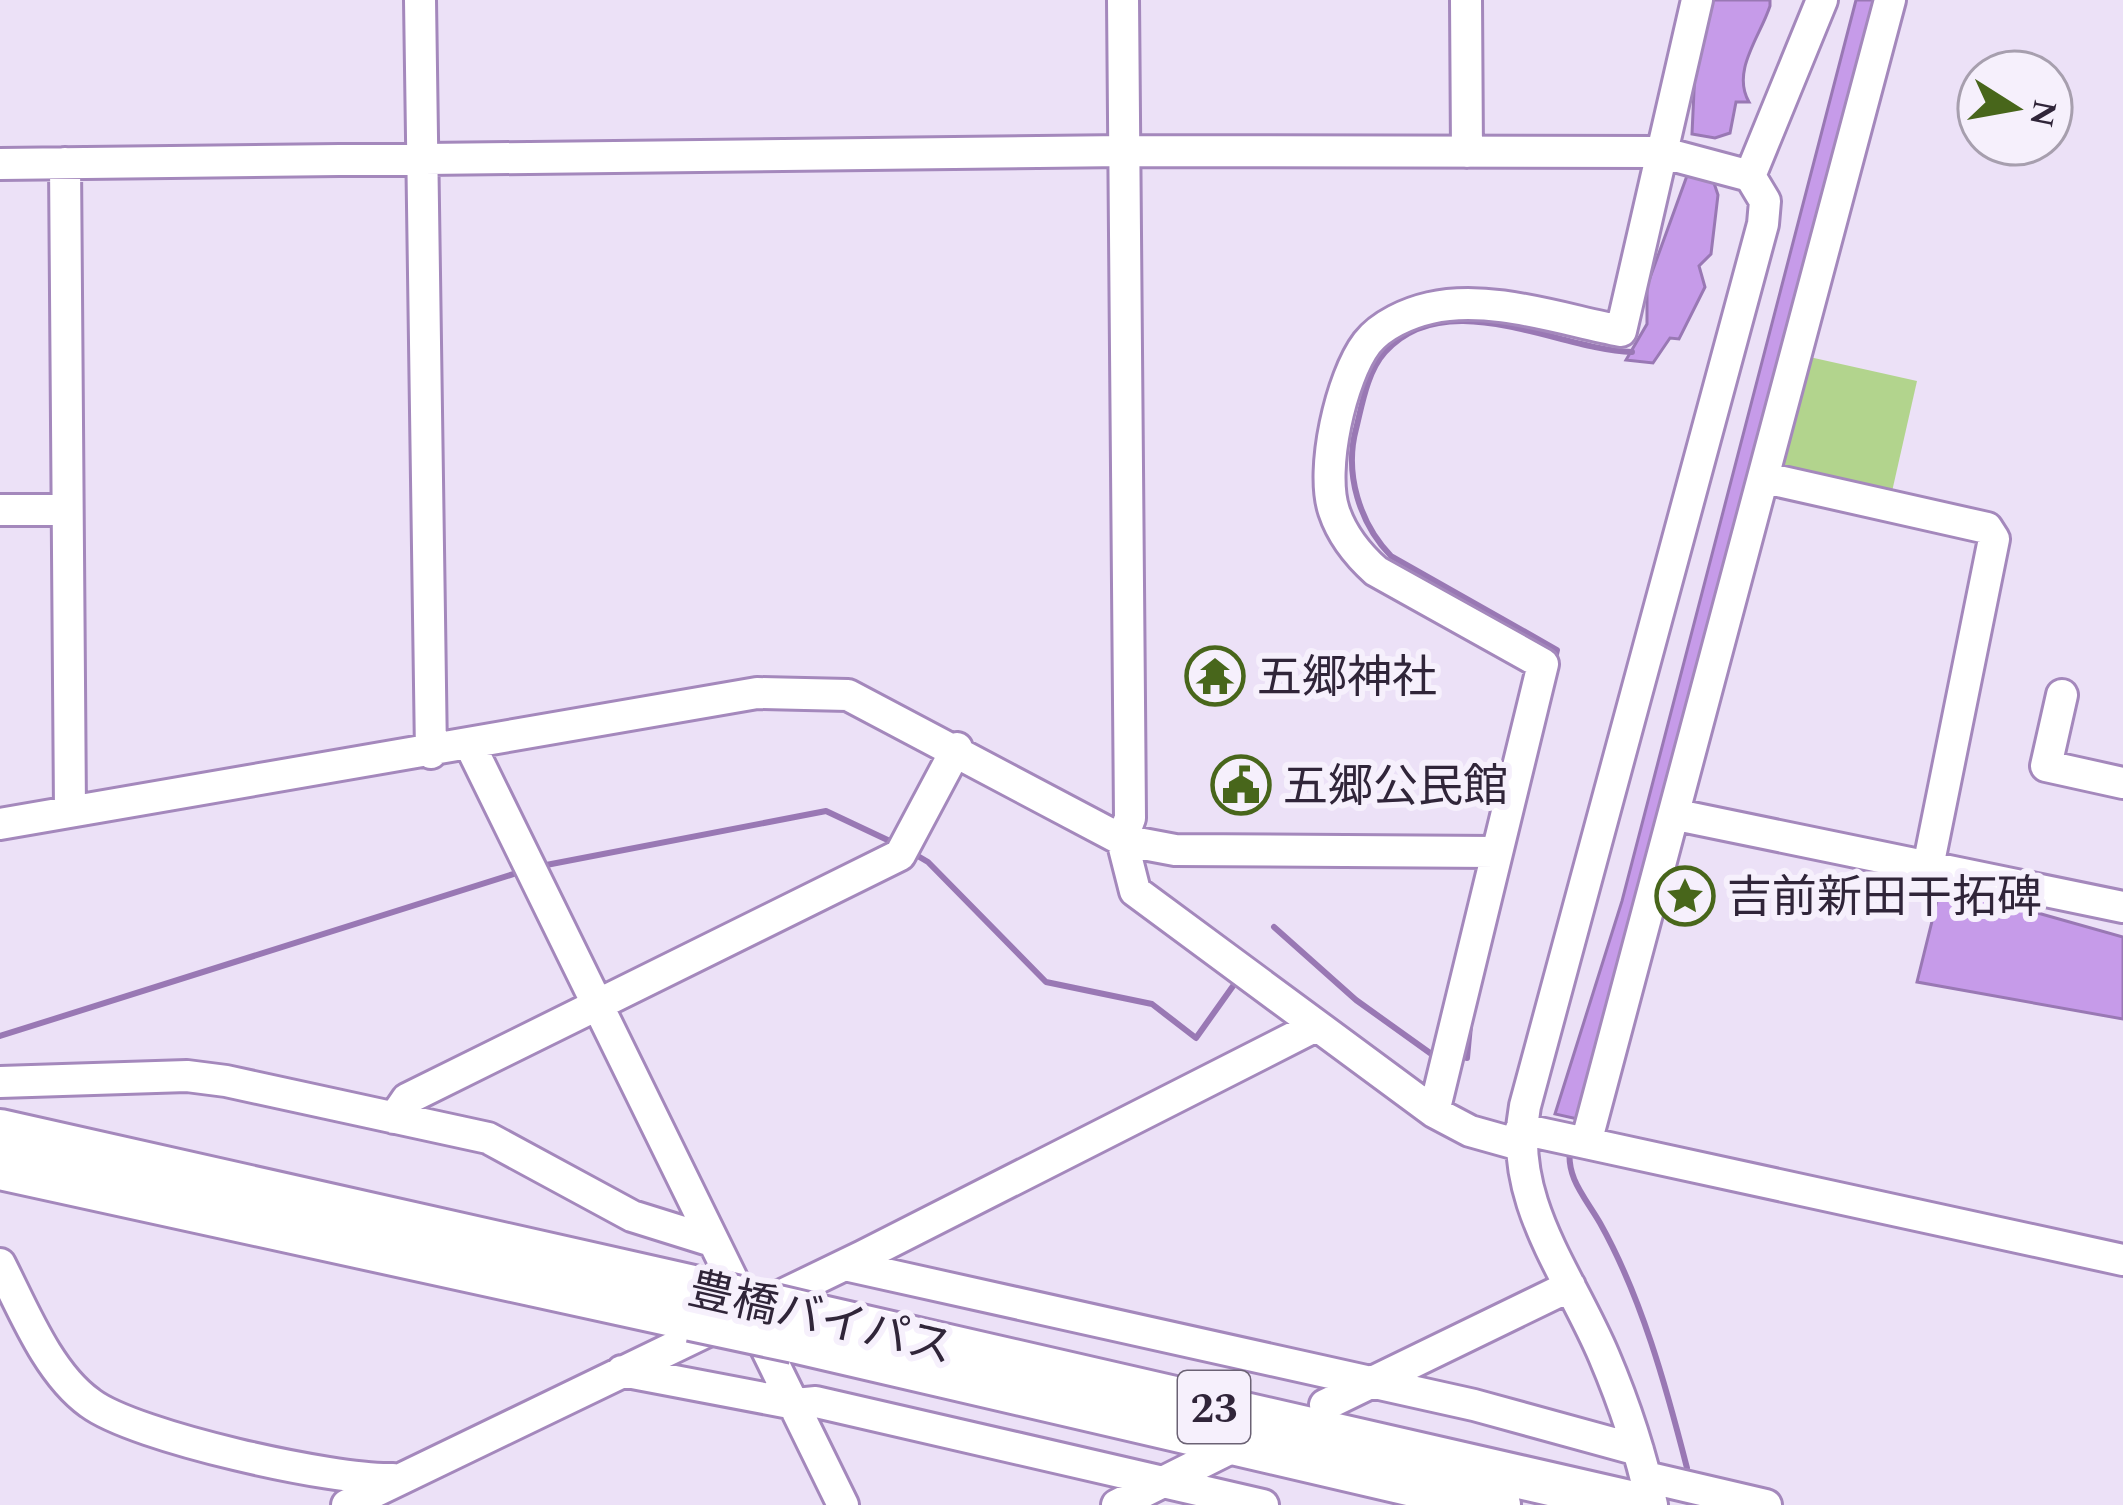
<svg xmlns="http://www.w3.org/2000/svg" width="2123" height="1505" viewBox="0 0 2123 1505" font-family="Spectral,'Noto Sans JP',serif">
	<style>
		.green { fill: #b2d48d }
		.water { fill: #c69be9; stroke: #9978b4; stroke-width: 3 }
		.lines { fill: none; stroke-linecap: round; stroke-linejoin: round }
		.stream { stroke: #9978b4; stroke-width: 6 }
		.minor-casing { stroke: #a488bc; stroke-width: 36 }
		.highway-casing { stroke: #a488bc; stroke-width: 48 }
		.minor { stroke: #fff; stroke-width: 30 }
		.highway { stroke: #fff; stroke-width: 42 }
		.highway-bridge-casing { stroke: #a488bc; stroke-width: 48; stroke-linecap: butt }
		.highway-bridge { stroke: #fff; stroke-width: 42 }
		.labels { text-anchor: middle; stroke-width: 12; stroke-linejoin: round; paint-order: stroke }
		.shield { fill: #f6f0fc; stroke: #6b6274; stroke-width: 3 }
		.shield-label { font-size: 42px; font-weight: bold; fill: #302539 }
		.poi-label { font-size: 45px; fill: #302539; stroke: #f6f0fc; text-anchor: start }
		.street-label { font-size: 45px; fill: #302539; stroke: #f6f0fc }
	</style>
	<rect width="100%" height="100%" fill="#ece1f7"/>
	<!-- green -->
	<path class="green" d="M 1805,356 L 1917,381 L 1891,496 L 1783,475 L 1777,465 Z"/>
	<!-- water -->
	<path class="water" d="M 1713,0 L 1770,0 L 1770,6 C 1760,37 1731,71 1749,102 L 1736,102 L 1730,133 L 1715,138 L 1692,134 L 1695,69 Z
		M 1856,0 L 1877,0 L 1582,1120 L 1555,1114 L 1622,901 Z
		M 1688,173 L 1712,177 L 1718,195 L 1711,254 L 1699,266 L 1705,287 L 1679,339 L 1670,338 L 1653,363 L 1626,360 L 1647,324 L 1647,286 Z
		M 1963,892 L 2123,937 L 2123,1019 L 1917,982 L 1939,893 Z"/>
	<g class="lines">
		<!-- stream -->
		<path class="stream" d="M 1554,662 L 1557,650 L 1391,556 C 1360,524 1344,474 1356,429 C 1362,405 1367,372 1385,352 C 1447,283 1558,350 1632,352
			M 911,852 L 928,862 L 1046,982 L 1152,1004 L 1196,1038 L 1238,979
			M 541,866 L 826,811 L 894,843
			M 1274,927 L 1356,1000 L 1437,1058
			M 0,1036 L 523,871
			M 1467,1058 L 1470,1026
			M 1570,1148 C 1566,1178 1585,1197 1600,1223 C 1641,1296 1666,1386 1687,1468"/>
		<defs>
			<path id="minor" d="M 420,0 L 431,753
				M 1123,0 L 1130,818 L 1122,840 L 1175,850 L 1495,852
				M 1466,0 L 1467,152
				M 1890,0 L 1586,1143 L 2123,1260
				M 65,163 L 70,811
				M 0,164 L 1125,151 L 1660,152 L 1750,176 L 1765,201 L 1763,224 L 1525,1106 C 1507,1200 1569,1273 1604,1356 C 1624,1403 1641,1454 1652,1505
				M 1750,176 L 1822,0
				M 1765,478 L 1987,528 L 1994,539 L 1928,867
				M 0,510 L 67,510
				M 2062,695 L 2046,766 L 2123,783
				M 470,745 L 843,1505
				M 1677,815 L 2123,907
				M 0,824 L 757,693 L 848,695 L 1122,840 L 1135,891 L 1434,1112 L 1470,1131 L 1520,1145
				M 0,1082 L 187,1076 L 226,1081 L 488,1138 L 632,1216 L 712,1241
				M 1434,1112 L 1543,664 L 1376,571 C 1357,554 1342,535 1334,511 C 1320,470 1341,377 1367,343 C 1381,325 1408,313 1430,308 C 1490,294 1563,320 1621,331 L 1697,0
				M 394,1118 L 407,1099 L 900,855 L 957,748
				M 1521,1129 L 1586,1143
				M 0,1264 C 23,1309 48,1373 90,1403 C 135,1437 335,1481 393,1479
				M 845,1265 L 1474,1405 L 1638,1450
				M 622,1371 L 795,1404 L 816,1402 L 1263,1505
				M 1325,1405 L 1570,1286
				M 1646,1477 L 1766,1505
				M 347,1505 L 863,1256 L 1316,1026
				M 1117,1505 L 1229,1449"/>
			<path id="highway" d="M 0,1131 L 693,1287
				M 0,1168 L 691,1319
				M 808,1314 L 1642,1505
				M 794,1341 L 1499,1505"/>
		</defs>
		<!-- minor casing -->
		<use href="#minor" class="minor-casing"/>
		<!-- highway casing -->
		<use href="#highway" class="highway-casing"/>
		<!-- minor -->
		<use href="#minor" class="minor"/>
		<!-- highway -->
		<use href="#highway" class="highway"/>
		<defs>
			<path id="highway-bridge" d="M 693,1287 L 808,1314
				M 691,1319 L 794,1341"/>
		</defs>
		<!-- highway-bridge casing -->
		<use href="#highway-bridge" class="highway-bridge-casing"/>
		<!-- highway-bridge -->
		<use href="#highway-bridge" class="highway-bridge"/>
	</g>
	<!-- icons -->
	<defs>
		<symbol id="temple-ring" viewBox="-11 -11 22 22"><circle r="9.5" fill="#f6f0fc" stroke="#48661b" stroke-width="1.5"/><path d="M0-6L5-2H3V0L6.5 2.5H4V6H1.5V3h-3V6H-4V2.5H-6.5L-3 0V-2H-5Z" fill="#48661b"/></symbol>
		<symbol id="civic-ring" viewBox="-11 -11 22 22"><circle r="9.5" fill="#f6f0fc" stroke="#48661b" stroke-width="1.5"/><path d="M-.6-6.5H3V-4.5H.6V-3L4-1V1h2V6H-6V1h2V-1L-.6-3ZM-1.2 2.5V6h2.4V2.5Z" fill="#48661b"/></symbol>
		<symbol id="sight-ring" viewBox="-11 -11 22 22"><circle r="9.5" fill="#f6f0fc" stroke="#48661b" stroke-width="1.5"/><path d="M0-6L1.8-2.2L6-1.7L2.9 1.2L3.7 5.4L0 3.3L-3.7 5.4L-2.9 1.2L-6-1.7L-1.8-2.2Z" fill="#48661b"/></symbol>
	</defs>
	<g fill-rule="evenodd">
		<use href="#temple-ring" x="1182" y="643" width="66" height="66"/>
		<use href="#civic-ring" x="1208" y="752" width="66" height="66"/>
		<use href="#sight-ring" x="1652" y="863" width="66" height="66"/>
	</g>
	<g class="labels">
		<!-- shield labels -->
		<rect class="shield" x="1178" y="1371" width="72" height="72" rx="9"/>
		<g class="shield-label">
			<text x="1214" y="1422">23</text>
		</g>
		<!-- poi labels -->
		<g class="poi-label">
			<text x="1257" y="692">五郷神社</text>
			<text x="1283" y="801">五郷公民館</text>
			<text x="1727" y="912">吉前新田干拓碑</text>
		</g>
		<!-- street labels -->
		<g class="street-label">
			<text transform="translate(821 1317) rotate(13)" y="16">豊橋バイパス</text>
		</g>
	</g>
	<!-- north arrow -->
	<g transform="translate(2015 108) rotate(101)"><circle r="57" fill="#f6f0fc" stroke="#a79fae" stroke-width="3"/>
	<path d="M0-9L21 45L0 30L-21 45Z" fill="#48661b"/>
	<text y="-18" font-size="33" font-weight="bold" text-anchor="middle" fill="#302539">N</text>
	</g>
</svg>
